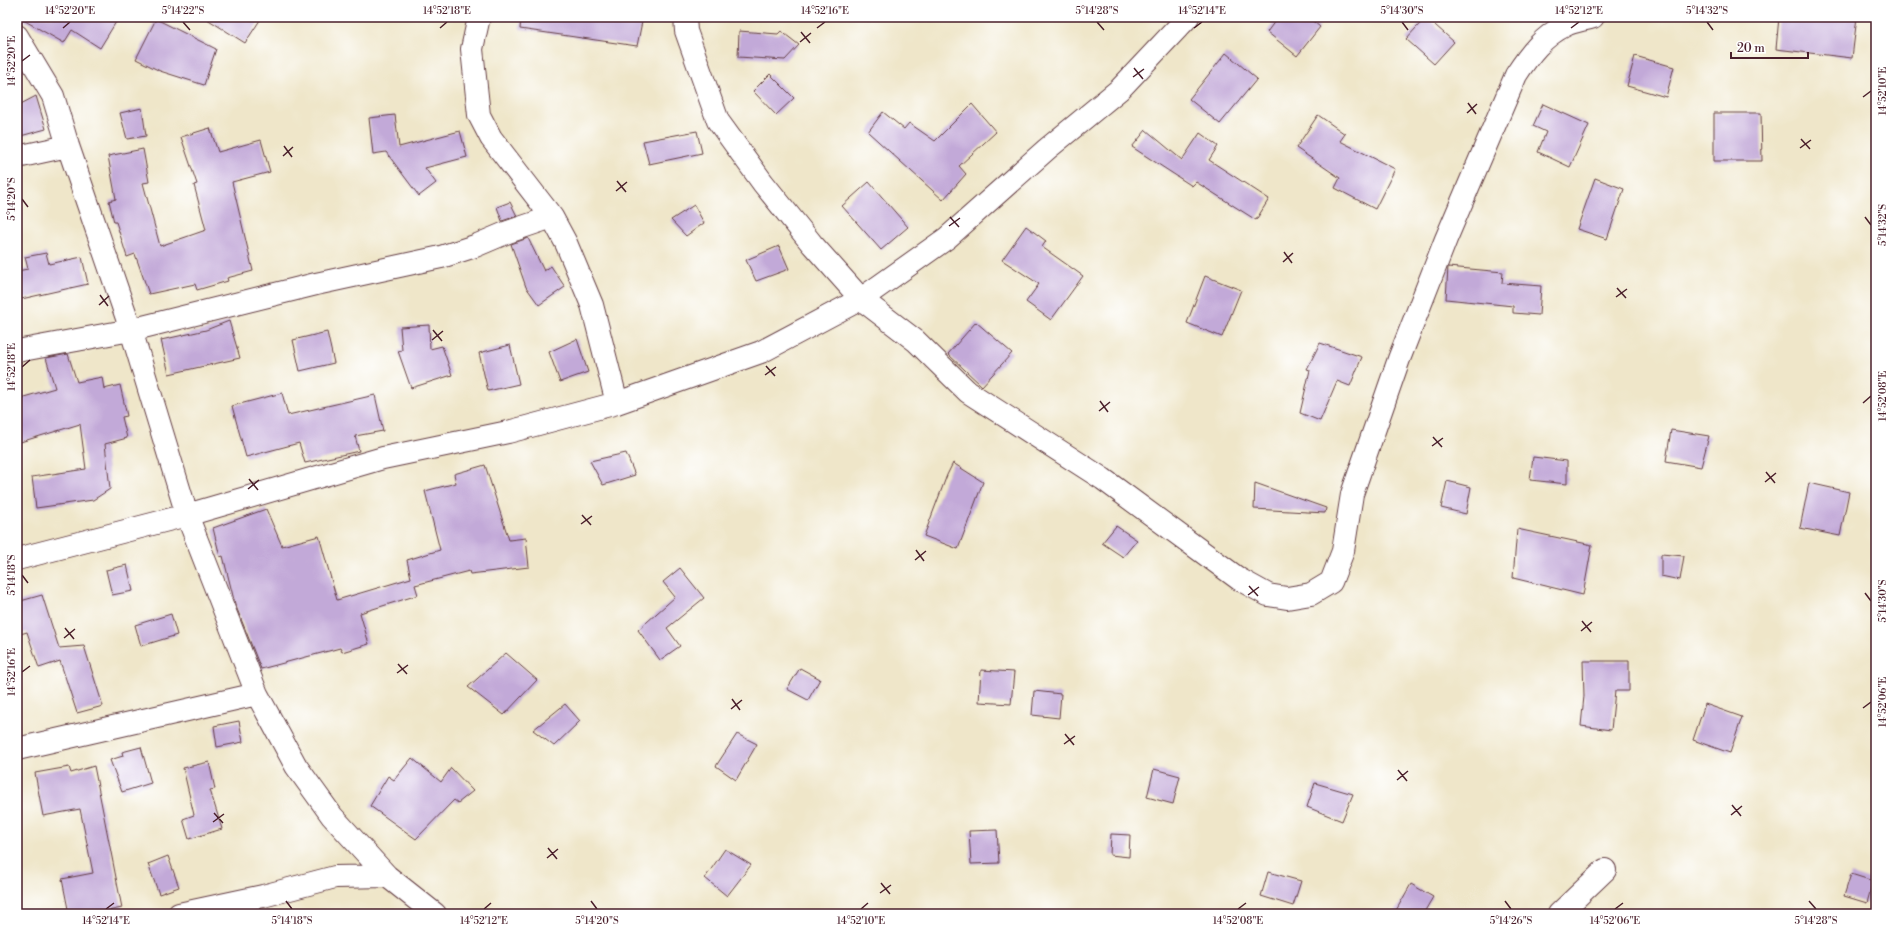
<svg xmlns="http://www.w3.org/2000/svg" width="1893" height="931" viewBox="0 0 1893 931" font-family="'Libre Bodoni',serif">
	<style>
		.building { fill: #c2a9d8 }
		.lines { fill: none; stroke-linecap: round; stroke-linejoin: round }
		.street-casing { stroke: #633d43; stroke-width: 24 }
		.street { stroke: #fff; stroke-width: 22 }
		.ticks { fill: none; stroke: #4a1f2b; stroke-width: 1.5 }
		.neatline { fill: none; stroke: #4a1f2b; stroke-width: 1.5 }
		.ticks-label { font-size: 10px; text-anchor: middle; fill: #4a1f2b }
	</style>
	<rect width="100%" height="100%" fill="#fff"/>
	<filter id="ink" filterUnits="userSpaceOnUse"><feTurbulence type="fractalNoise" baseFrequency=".025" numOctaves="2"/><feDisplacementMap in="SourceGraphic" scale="8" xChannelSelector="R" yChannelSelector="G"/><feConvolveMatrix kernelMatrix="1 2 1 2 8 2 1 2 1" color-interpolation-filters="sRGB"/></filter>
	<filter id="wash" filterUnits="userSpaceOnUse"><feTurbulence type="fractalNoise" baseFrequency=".012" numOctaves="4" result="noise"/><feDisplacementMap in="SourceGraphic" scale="16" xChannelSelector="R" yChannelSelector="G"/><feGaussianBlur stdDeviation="0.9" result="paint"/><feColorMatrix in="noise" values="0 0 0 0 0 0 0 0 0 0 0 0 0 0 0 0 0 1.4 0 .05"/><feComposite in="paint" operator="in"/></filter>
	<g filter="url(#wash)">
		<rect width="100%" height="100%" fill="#efe6c9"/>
		<g id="blocks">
			<!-- building -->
			<path class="building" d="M 18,17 L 119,17 L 100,48 L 72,30 L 64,43 Z
				M 204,17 L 262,17 L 245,43 Z
				M 521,17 L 643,17 L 637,46 L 520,29 Z
				M 1278,17 L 1308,17 L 1320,27 L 1297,56 L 1267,32 Z
				M 1426,17 L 1454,42 L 1434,64 L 1406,39 Z
				M 1779,17 L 1857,17 L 1852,58 L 1776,49 Z
				M 156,19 L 216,49 L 204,85 L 160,71 L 136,59 Z
				M 739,31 L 778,34 L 781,31 L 799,45 L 785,60 L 738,57 Z
				M 1226,53 L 1257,79 L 1220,124 L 1189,99 Z
				M 1635,56 L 1674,67 L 1666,97 L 1627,86 Z
				M 770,74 L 794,98 L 776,115 L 753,91 Z
				M 36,96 L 46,129 L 17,137 L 17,106 Z
				M 972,104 L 996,132 L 959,166 L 966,174 L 943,200 L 868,132 L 883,112 L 904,129 L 909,123 L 935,141 Z
				M 1543,104 L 1589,125 L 1570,167 L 1538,152 L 1546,132 L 1533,126 Z
				M 142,108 L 146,136 L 127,139 L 120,113 Z
				M 1714,113 L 1761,113 L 1762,161 L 1714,161 Z
				M 395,115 L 399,147 L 460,131 L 467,157 L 425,168 L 436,183 L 419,196 L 386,152 L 373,154 L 369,118 Z
				M 1318,115 L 1345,134 L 1340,141 L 1395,169 L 1375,209 L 1335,188 L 1340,178 L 1296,148 Z
				M 210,128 L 218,152 L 261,140 L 270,172 L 232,182 L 253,271 L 227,278 L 228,281 L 197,290 L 195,284 L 149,294 L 135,254 L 127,257 L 116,222 L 114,222 L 109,201 L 116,199 L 108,156 L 143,149 L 149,182 L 143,183 L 160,246 L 206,230 L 194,185 L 197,184 L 181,137 Z
				M 1146,130 L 1182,160 L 1200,133 L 1218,146 L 1209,160 L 1269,199 L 1256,220 L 1196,182 L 1192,186 L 1132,147 Z
				M 697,131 L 702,153 L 649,164 L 643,141 Z
				M 1595,178 L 1624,189 L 1607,239 L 1577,229 Z
				M 869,182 L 908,227 L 881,250 L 842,206 Z
				M 510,202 L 517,216 L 502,221 L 497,207 Z
				M 694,205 L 704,223 L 686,236 L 671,220 Z
				M 1026,226 L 1046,241 L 1042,247 L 1083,276 L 1051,320 L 1026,302 L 1039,284 L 1002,260 Z
				M 528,238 L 544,271 L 551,266 L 565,287 L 539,305 L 526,287 L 511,244 Z
				M 779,246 L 789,269 L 756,281 L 746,260 Z
				M 46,253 L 49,264 L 82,257 L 88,284 L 17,300 L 17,271 L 28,269 L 25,257 Z
				M 1448,267 L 1503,272 L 1502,283 L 1541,286 L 1539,315 L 1513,313 L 1513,306 L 1446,299 Z
				M 1205,276 L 1241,290 L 1222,337 L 1187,323 Z
				M 229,321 L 240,358 L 169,374 L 161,340 L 206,330 Z
				M 976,322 L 1012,353 L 982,386 L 948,354 Z
				M 429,325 L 430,349 L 442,346 L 452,375 L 411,388 L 398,351 L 402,350 L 400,327 Z
				M 327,332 L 334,363 L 300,371 L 293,340 Z
				M 577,339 L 588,372 L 560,382 L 549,352 Z
				M 1320,343 L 1362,357 L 1350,386 L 1337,381 L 1320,421 L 1300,413 L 1310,370 L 1307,369 Z
				M 510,345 L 519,384 L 488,391 L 479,353 Z
				M 68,354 L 77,382 L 102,377 L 104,389 L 120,385 L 127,416 L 122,417 L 127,438 L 105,444 L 110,489 L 93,500 L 36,508 L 32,477 L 86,469 L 80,424 L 17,443 L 17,399 L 55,388 L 46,358 Z
				M 282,393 L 288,415 L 375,395 L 383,431 L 355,436 L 359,451 L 305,463 L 299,443 L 246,457 L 232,406 Z
				M 1671,430 L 1709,436 L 1701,467 L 1666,461 Z
				M 626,453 L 635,475 L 603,485 L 590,461 Z
				M 1533,457 L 1567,461 L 1567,484 L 1530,480 Z
				M 953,463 L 983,482 L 958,549 L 924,536 L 947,475 Z
				M 485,465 L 509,540 L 526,538 L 529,567 L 470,574 L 469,571 L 415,585 L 418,595 L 360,613 L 369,644 L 342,652 L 340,648 L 261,669 L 235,604 L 223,556 L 220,557 L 213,528 L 266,509 L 282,546 L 319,536 L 337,600 L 411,578 L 407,560 L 440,550 L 425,491 L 456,483 L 454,474 Z
				M 1447,481 L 1471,487 L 1466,514 L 1441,508 Z
				M 1255,483 L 1326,508 L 1325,513 L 1254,509 Z
				M 1809,483 L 1849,492 L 1840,536 L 1800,528 Z
				M 1116,526 L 1137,540 L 1123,557 L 1102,543 Z
				M 1517,529 L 1592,545 L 1583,595 L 1513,578 Z
				M 1661,554 L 1684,556 L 1680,580 L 1661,576 Z
				M 127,565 L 133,591 L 112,595 L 106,570 Z
				M 680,568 L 704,598 L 667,628 L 680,646 L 660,660 L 638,630 L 675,597 L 663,582 Z
				M 42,595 L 59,648 L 84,646 L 103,706 L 77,713 L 60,661 L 39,668 L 27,632 L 17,635 L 17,602 Z
				M 171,614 L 177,635 L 141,646 L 135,625 Z
				M 506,653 L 537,680 L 504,715 L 468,687 Z
				M 1583,661 L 1629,661 L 1629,691 L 1615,691 L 1611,730 L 1581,726 L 1584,696 Z
				M 800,668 L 820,679 L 808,700 L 787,689 Z
				M 981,670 L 1014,672 L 1011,704 L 979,702 Z
				M 1034,691 L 1061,694 L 1059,718 L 1032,715 Z
				M 565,704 L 580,721 L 554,746 L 533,730 Z
				M 1705,704 L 1742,717 L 1730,753 L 1693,740 Z
				M 239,721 L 243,742 L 217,747 L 214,726 Z
				M 737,734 L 757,744 L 736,780 L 716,766 Z
				M 141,747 L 151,783 L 122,792 L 110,760 L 123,756 L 122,752 Z
				M 412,758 L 441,782 L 451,768 L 473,791 L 458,803 L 454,800 L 416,839 L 370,806 L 388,776 L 394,780 Z
				M 209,762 L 215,789 L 210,790 L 222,829 L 189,839 L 183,819 L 194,815 L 183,768 Z
				M 94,766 L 122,908 L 93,914 L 69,914 L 62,879 L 93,873 L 80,809 L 43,816 L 35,773 L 69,767 L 71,773 Z
				M 1154,769 L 1180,776 L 1173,804 L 1147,797 Z
				M 1315,783 L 1353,794 L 1342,821 L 1307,807 Z
				M 997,830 L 999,863 L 971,864 L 969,831 Z
				M 1111,834 L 1130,835 L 1129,857 L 1110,855 Z
				M 725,849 L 751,865 L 727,896 L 705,878 Z
				M 168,856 L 179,887 L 159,894 L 148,864 Z
				M 1268,872 L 1301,881 L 1293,906 L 1261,896 Z
				M 1851,874 L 1873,881 L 1867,903 L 1844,896 Z
				M 1411,884 L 1433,897 L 1423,914 L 1394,914 Z"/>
		</g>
	</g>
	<g filter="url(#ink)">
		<use href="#blocks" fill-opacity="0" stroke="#633d43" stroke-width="1"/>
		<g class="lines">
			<defs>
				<path id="street" d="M 479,17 L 472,49 L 479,115 L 491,138 L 552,217
					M 685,17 L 686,31 L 718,121 L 763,183 L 812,244 L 861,299 L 916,341 L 968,392 L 1103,479 L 1239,579 L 1268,595 L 1287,598 L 1311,594 L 1331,582 L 1343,551 L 1352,494 L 1399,359 L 1446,239 L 1516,75 C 1529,55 1543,36 1566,25 C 1574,21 1584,20 1593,17
					M 17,36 L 53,96 L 68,146 L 131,330 L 187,515 L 257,694 L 296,766 L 332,816 L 387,876 L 435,914
					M 17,157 L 68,146
					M 17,351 L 131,330 L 316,284 L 441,257 L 475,246 L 508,232 L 552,217 L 566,243 L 592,305 L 617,403
					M 17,559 L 187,515 L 383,458 L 508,432 L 617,403 L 761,352 L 861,299 L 947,238 L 1047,149 L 1120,89 L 1188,17
					M 17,749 L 257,694
					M 179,914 L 263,896 L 335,877 L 387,876
					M 1559,914 L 1605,870"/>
			</defs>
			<!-- street casing -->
			<use href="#street" class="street-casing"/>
			<!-- street -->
			<use href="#street" class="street"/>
		</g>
	</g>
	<!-- ticks -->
	<path class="ticks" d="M 183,22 L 190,30M 1097,22 L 1104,30M 1402,22 L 1408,30M 1707,22 L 1713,30M 63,28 L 70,22M 440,28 L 447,22M 817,28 L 825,22M 1194,28 L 1202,22M 1571,28 L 1579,22M 801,32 L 810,43M 800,42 L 811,33M 22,61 L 30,55M 1134,68 L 1143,79M 1133,77 L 1144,69M 1863,97 L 1871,91M 1468,103 L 1476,114M 1467,113 L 1477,104M 1801,139 L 1810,149M 284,146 L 292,157M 1800,148 L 1811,140M 283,156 L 293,147M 617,181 L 626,192M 616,191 L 627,182M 22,199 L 28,207M 950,217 L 959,227M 1865,217 L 1871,225M 949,226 L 960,218M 1284,252 L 1292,263M 1283,262 L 1293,253M 1617,288 L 1626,298M 100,295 L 108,306M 1616,297 L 1627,289M 99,305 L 109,296M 433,330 L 442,341M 432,340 L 443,331M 766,366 L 775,376M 22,367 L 30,360M 765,375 L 776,367M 1100,401 L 1108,412M 1863,403 L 1871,396M 1099,411 L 1110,402M 1433,437 L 1442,447M 1432,446 L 1443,438M 1766,472 L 1775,483M 249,479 L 258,490M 1765,482 L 1776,473M 248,489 L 259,480M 582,515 L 591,525M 581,524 L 592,516M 916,550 L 924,561M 915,560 L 926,551M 22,575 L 28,583M 1249,586 L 1258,596M 1865,593 L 1871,601M 1248,595 L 1259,587M 1582,621 L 1591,632M 65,628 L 74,639M 1581,631 L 1592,622M 64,638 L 75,629M 398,664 L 407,674M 22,672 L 30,666M 397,673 L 408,665M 732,699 L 740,710M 1863,708 L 1871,702M 731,709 L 742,700M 1065,734 L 1074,745M 1064,744 L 1075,736M 1398,770 L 1407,781M 1397,780 L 1408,771M 1732,805 L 1741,816M 214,813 L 223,823M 1731,815 L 1742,806M 213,822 L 224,814M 548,848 L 557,859M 547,858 L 558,849M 881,883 L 890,894M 880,893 L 891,885M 286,901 L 292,909M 591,901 L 597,909M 1505,901 L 1511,909M 1809,901 L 1816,909M 106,909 L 114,903M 484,909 L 491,903M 861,909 L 868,903M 1238,909 L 1246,903M 1615,909 L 1623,903"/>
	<!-- margin -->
	<rect width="1893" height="931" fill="none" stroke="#fff" stroke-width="44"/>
	<!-- scale -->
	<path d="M1731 52v6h77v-6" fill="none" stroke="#4a1f2b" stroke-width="2"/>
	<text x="1737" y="52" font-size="12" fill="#4a1f2b" stroke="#ffffff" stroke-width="3" paint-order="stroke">20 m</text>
	<rect x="22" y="22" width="1849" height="887" class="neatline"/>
	<g class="ticks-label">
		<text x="70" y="14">14°52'20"E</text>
		<text x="183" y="14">5°14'22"S</text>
		<text x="447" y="14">14°52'18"E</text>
		<text x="825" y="14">14°52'16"E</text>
		<text x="1097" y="14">5°14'28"S</text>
		<text x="1202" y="14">14°52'14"E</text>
		<text x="1402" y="14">5°14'30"S</text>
		<text x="1579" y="14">14°52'12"E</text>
		<text x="1707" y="14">5°14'32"S</text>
		<text transform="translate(11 61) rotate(-90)" y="4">14°52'20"E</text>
		<text transform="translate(1882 91) rotate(-90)" y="4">14°52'10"E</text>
		<text transform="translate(11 199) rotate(-90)" y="4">5°14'20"S</text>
		<text transform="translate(1882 225) rotate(-90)" y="4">5°14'32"S</text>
		<text transform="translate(11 367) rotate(-90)" y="4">14°52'18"E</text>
		<text transform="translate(1882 396) rotate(-90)" y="4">14°52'08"E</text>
		<text transform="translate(11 575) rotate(-90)" y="4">5°14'18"S</text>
		<text transform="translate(1882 601) rotate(-90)" y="4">5°14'30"S</text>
		<text transform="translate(11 672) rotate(-90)" y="4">14°52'16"E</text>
		<text transform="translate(1882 702) rotate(-90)" y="4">14°52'06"E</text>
		<text x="106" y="924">14°52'14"E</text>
		<text x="292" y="924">5°14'18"S</text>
		<text x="484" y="924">14°52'12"E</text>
		<text x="597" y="924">5°14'20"S</text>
		<text x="861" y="924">14°52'10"E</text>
		<text x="1238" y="924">14°52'08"E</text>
		<text x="1511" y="924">5°14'26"S</text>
		<text x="1615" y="924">14°52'06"E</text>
		<text x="1816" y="924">5°14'28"S</text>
	</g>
</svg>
